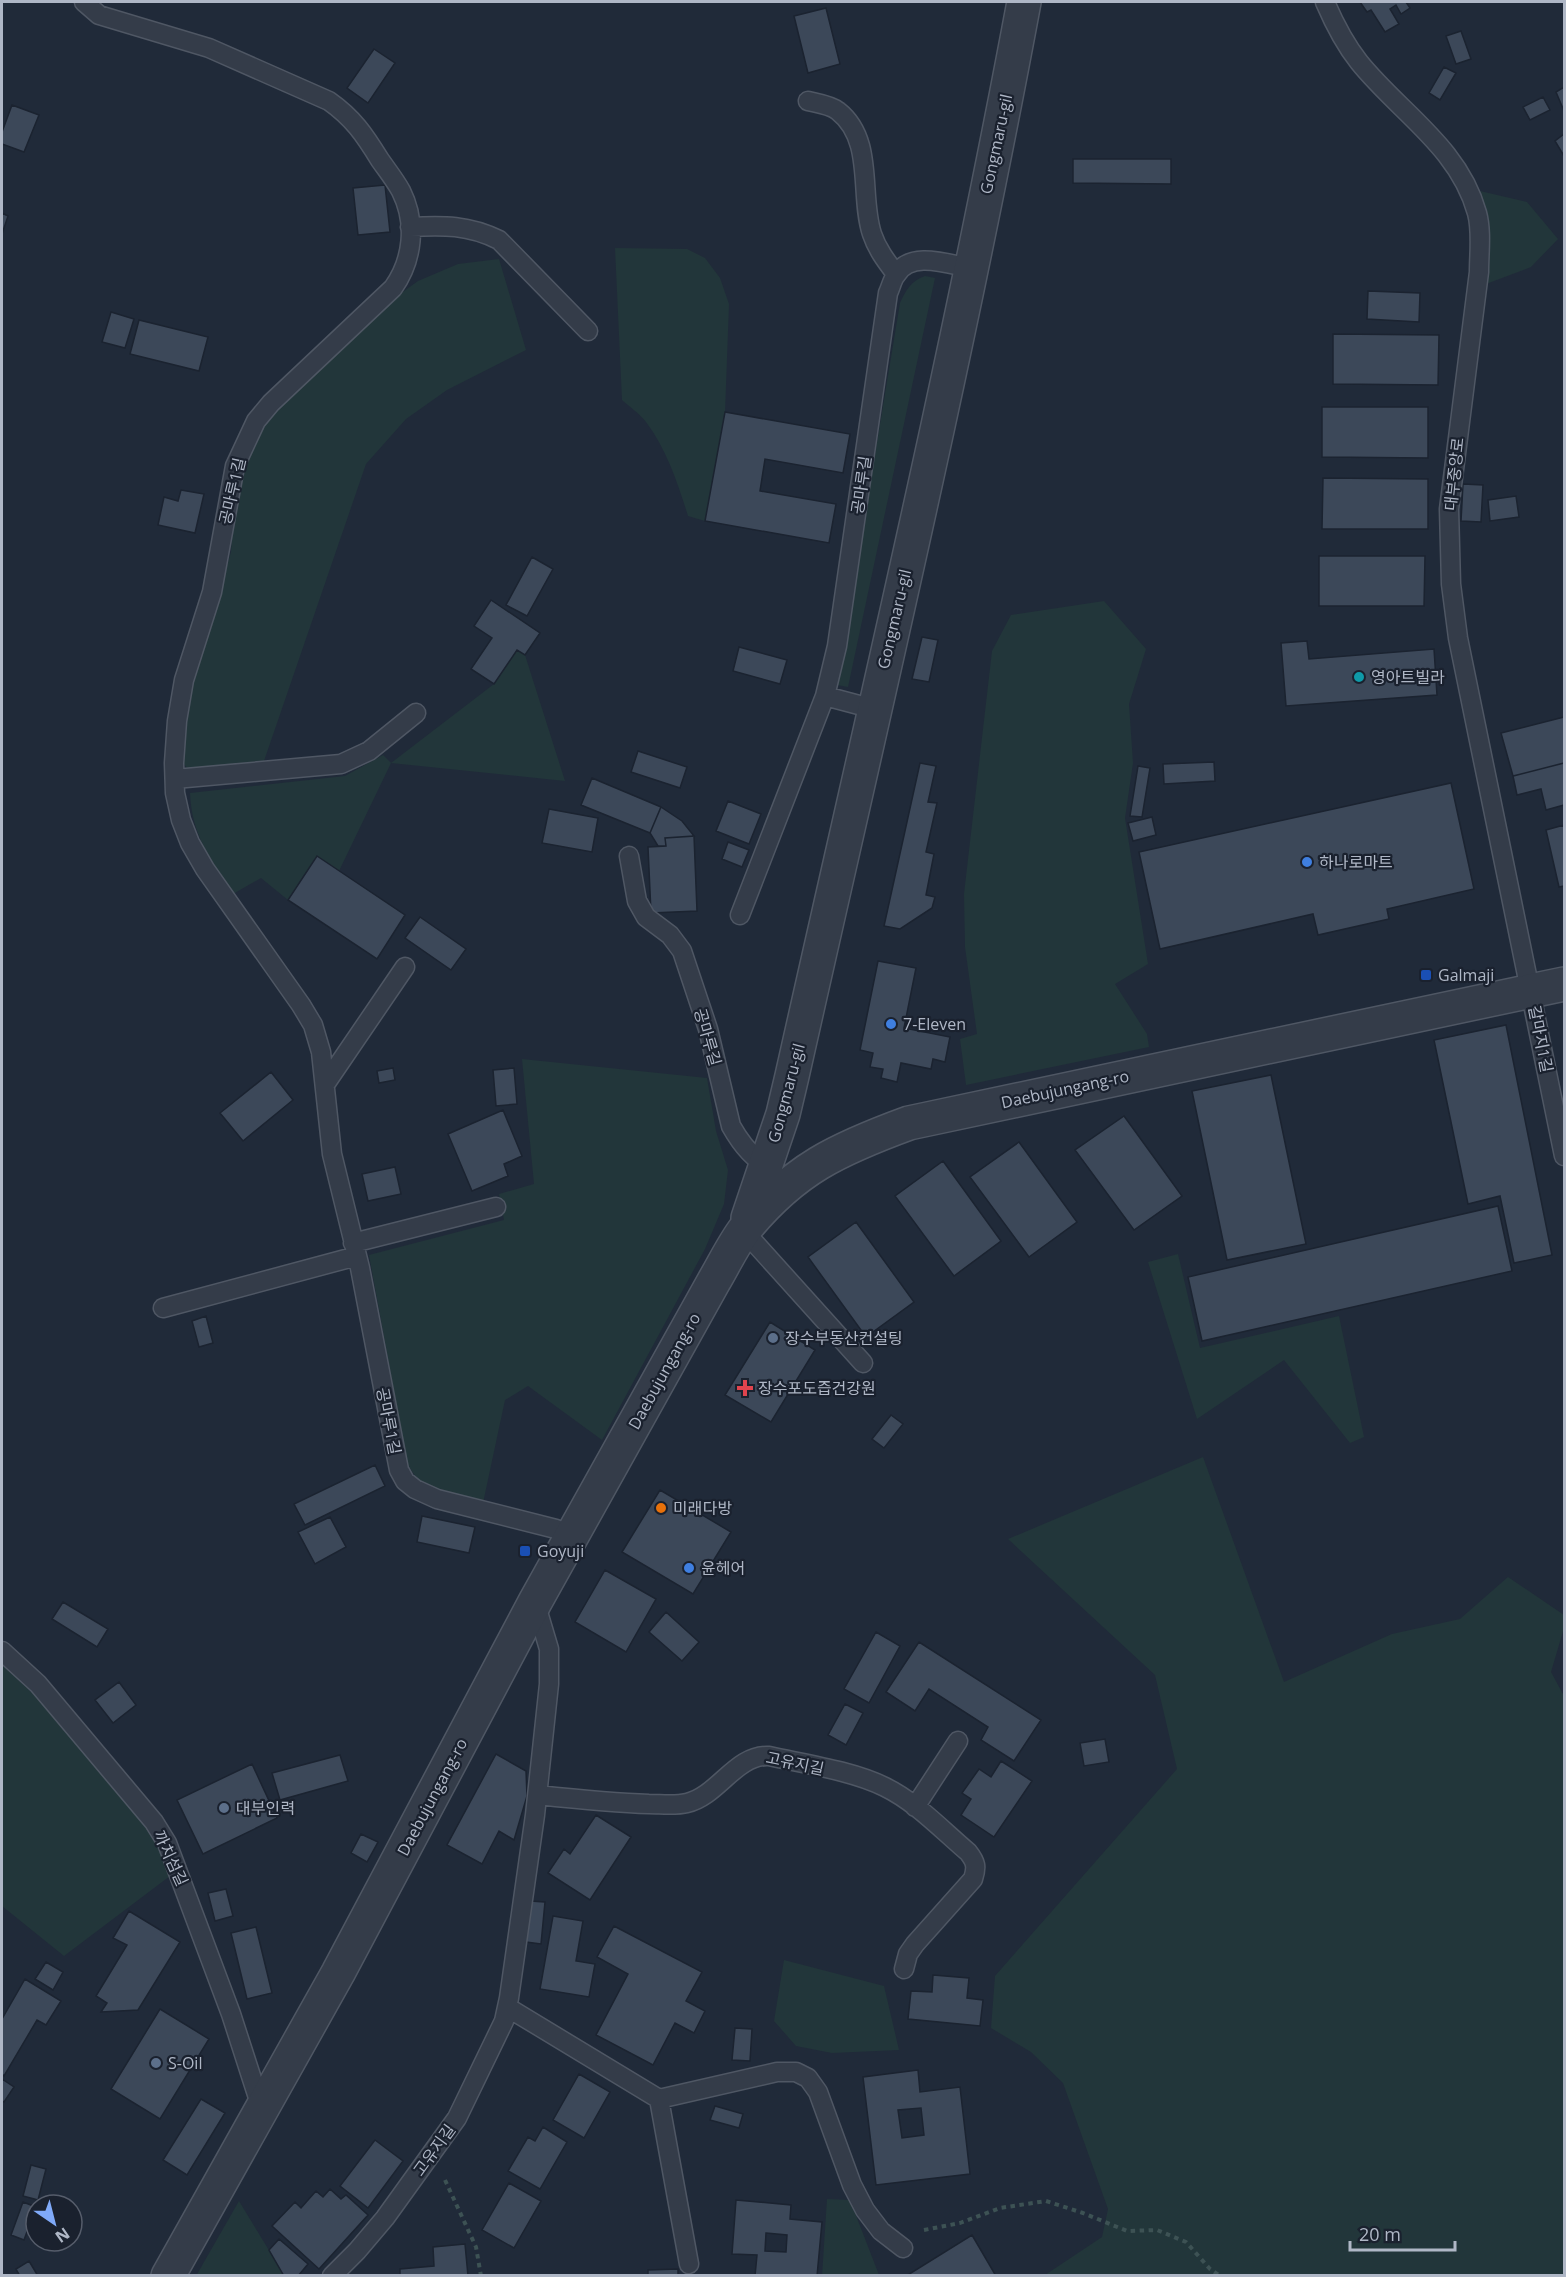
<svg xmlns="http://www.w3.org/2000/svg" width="1566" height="2277" viewBox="0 0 1566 2277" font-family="'Open Sans','Noto Sans KR',sans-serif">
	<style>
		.green { fill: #22363a }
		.building { fill: #3c4859; stroke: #1b2330; stroke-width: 1.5; fill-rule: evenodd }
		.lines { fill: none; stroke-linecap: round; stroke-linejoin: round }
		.service-casing { stroke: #4f5764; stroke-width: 21 }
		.tertiary-casing { stroke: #4f5764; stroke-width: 36 }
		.path { stroke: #3d5254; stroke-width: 4; stroke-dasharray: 4.5 4.5; stroke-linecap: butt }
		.service { stroke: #343c49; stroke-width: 18 }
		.tertiary { stroke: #343c49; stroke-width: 33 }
		.culture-dot { fill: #0f9aa8; stroke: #1a212e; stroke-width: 2 }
		.shop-dot { fill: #3f7fe0; stroke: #1a212e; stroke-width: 2 }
		.transit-dot { fill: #1a4fb4; stroke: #1a212e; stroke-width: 2 }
		.service-dot { fill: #5c6f8a; stroke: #1a212e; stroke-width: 2 }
		.health-dot { fill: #e0444e; stroke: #1a212e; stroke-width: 2 }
		.food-dot { fill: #e8710a; stroke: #1a212e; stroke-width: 2 }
		.labels { text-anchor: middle; stroke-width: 4.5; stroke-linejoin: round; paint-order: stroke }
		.street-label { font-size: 16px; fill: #afb7c6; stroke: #1a212e }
		.poi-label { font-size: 16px; fill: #afb7c6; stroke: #1a212e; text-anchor: start }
	</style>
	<rect width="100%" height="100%" fill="#202a39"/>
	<!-- green -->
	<path class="green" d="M 1480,191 L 1527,202 L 1558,239 L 1531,267 L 1486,284 L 1484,207 Z
		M 615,248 L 687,249 L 705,258 L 720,278 L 729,304 L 725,412 L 705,521 L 688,516 C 678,484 667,450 646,422 C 640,414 630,407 622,400 Z
		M 499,259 L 526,350 L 447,390 L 406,419 L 366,464 L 264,761 L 188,769 L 181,761 L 193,683 L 231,552 L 235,494 L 246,458 L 270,413 L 393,299 L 418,281 L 458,264 Z
		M 925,276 L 935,278 L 848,687 L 837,685 L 900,303 C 906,290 911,281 925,276 Z
		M 1104,601 L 1146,649 L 1129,704 L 1133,763 L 1125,818 L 1148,964 L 1115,984 L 1147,1034 L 1149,1047 L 966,1085 L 960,1039 L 977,1034 L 965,947 L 964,894 L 992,651 L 1011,615 Z
		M 517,650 L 525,655 L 565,781 L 391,763 L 339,871 L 317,856 L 288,900 L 261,878 L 233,894 C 210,858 192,836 190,793 L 345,776 L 383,755 L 391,763 L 494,684 Z
		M 522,1059 L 707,1078 L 716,1131 L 728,1170 L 724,1204 L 705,1249 L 602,1440 L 528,1386 L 505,1400 L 483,1503 C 453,1495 420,1494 407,1462 L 369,1255 L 504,1220 L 499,1194 L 534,1184 Z
		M 1178,1254 L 1200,1348 L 1339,1316 L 1364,1437 L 1350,1443 L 1284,1360 L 1197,1419 L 1148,1262 Z
		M 1203,1457 L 1284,1682 L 1392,1634 L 1460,1619 L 1508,1577 L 1564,1615 L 1564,1628 L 1551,1672 L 1564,1696 L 1564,2275 L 1045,2275 L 1102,2237 L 1108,2209 L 1063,2083 L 1031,2052 L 991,2028 L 995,1976 L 1177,1769 L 1155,1675 L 1008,1539 Z
		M 2,1665 L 40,1700 L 133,1809 L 159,1847 L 170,1876 L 64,1956 L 2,1906 Z
		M 784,1960 L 884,1986 L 899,2050 L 832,2053 L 796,2046 L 774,2021 Z
		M 827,2199 L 850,2200 L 879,2275 L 822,2276 Z
		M 239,2201 L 284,2275 L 196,2276 Z"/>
	<!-- building -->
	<path class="building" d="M 1360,2 L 1406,2 L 1410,8 L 1401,14 L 1396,5 L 1390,9 L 1399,24 L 1385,32 L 1371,10 L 1367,12 Z
		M 826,8 L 840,64 L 808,73 L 794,16 Z
		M 1461,31 L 1471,59 L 1456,64 L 1446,36 Z
		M 374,49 L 395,63 L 368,103 L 347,88 Z
		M 1444,67 L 1456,73 L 1440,100 L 1429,93 Z
		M 1564,87 L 1564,111 L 1556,92 Z
		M 1543,97 L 1550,110 L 1530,120 L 1523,107 Z
		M 12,105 L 39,115 L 24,152 L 2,144 L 2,132 Z
		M 1564,134 L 1564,156 L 1555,141 Z
		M 1073,159 L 1171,159 L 1171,184 L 1073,183 Z
		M 385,185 L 390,232 L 358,235 L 353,188 Z
		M 2,213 L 8,216 L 2,234 Z
		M 1368,291 L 1420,293 L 1419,322 L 1367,319 Z
		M 111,312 L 134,319 L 125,348 L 102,342 Z
		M 139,320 L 208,337 L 199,371 L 130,354 Z
		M 1333,334 L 1439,335 L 1438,385 L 1333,384 Z
		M 1322,407 L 1428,407 L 1428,458 L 1322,457 Z
		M 725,412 L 850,434 L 843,473 L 765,459 L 760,491 L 836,504 L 829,543 L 705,521 Z
		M 1323,478 L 1428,479 L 1428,529 L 1322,529 Z
		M 1463,484 L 1483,485 L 1481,522 L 1461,521 Z
		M 181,490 L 204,494 L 195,533 L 158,525 L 164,497 L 178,501 Z
		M 1516,496 L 1519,517 L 1490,521 L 1488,500 Z
		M 1319,556 L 1425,556 L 1424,606 L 1319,606 Z
		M 532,557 L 553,569 L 527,616 L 506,605 Z
		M 491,600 L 540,633 L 525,655 L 517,650 L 494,684 L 471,669 L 492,638 L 474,626 Z
		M 922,637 L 938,640 L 929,682 L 912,679 Z
		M 1307,641 L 1309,659 L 1434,649 L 1437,695 L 1286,706 L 1281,643 Z
		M 739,647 L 787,660 L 780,684 L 733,671 Z
		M 1564,717 L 1564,763 L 1513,776 L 1501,733 Z
		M 638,751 L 687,767 L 680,788 L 631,772 Z
		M 1214,762 L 1215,781 L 1164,784 L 1163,764 Z
		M 920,763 L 936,766 L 928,802 L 937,803 L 926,852 L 934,854 L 926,895 L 935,897 L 932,908 L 900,929 L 884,926 Z
		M 1564,763 L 1564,805 L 1546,810 L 1541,789 L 1517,795 L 1513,776 Z
		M 1138,766 L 1150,768 L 1142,817 L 1130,816 Z
		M 592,778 L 661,807 L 650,833 L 581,805 Z
		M 1451,783 L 1474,889 L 1387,909 L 1389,919 L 1318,935 L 1313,914 L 1160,949 L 1139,852 Z
		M 728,801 L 761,814 L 749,844 L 716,831 Z
		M 661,807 L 682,821 L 694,836 L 665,838 L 666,846 L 658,846 L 650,833 Z
		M 549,809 L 598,818 L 592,852 L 542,843 Z
		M 1152,817 L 1156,835 L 1133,841 L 1128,823 Z
		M 1564,825 L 1564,886 L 1559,887 L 1546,830 Z
		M 694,836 L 697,911 L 651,913 L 648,847 L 666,846 L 665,838 Z
		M 728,842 L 749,850 L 742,867 L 722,859 Z
		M 317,856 L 405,915 L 377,959 L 288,900 Z
		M 420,917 L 466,949 L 451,970 L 405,938 Z
		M 878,961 L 916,968 L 904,1028 L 950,1037 L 945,1062 L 933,1059 L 931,1069 L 901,1063 L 897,1082 L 881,1078 L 883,1069 L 870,1067 L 873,1053 L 860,1050 Z
		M 1506,1025 L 1552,1255 L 1514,1263 L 1500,1196 L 1468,1204 L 1434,1040 Z
		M 393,1068 L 395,1080 L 379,1083 L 377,1071 Z
		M 514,1068 L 517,1104 L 496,1106 L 493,1070 Z
		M 271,1072 L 293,1100 L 243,1141 L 220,1113 Z
		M 1271,1075 L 1306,1244 L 1227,1260 L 1192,1091 Z
		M 503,1110 L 522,1156 L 504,1164 L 508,1176 L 472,1191 L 448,1134 Z
		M 1124,1116 L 1182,1196 L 1134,1230 L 1075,1150 Z
		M 1019,1142 L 1077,1222 L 1029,1257 L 970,1177 Z
		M 943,1161 L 1001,1241 L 954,1276 L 895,1196 Z
		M 395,1167 L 401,1194 L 368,1201 L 362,1174 Z
		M 1498,1206 L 1512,1271 L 1202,1341 L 1188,1277 Z
		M 856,1222 L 914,1302 L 866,1337 L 808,1257 Z
		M 206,1316 L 213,1343 L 199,1347 L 192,1321 Z
		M 770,1322 L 815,1350 L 771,1422 L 725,1395 Z
		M 891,1415 L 903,1424 L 884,1448 L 872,1439 Z
		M 375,1465 L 385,1486 L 305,1525 L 294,1504 Z
		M 660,1490 L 731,1532 L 693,1594 L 622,1552 Z
		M 422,1516 L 475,1527 L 469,1553 L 417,1542 Z
		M 330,1517 L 346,1547 L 315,1564 L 298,1532 Z
		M 605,1570 L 656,1599 L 626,1652 L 575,1622 Z
		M 63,1602 L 108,1629 L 97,1647 L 52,1619 Z
		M 666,1612 L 699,1642 L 682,1661 L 649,1632 Z
		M 876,1632 L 900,1646 L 869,1703 L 844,1689 Z
		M 919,1642 L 1041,1720 L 1014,1761 L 981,1740 L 988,1727 L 929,1689 L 915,1711 L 886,1692 Z
		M 119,1682 L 136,1705 L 113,1723 L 95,1700 Z
		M 845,1704 L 863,1713 L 846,1745 L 828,1735 Z
		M 1105,1739 L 1109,1762 L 1084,1766 L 1080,1743 Z
		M 496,1754 L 526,1771 L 527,1796 L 514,1840 L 499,1831 L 482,1864 L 447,1845 Z
		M 340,1755 L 348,1781 L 280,1800 L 272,1773 Z
		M 1001,1761 L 1032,1781 L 994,1837 L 961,1815 L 971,1799 L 962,1793 L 979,1769 L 991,1777 Z
		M 252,1764 L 277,1818 L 203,1854 L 177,1800 Z
		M 596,1815 L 631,1837 L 590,1900 L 548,1873 L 564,1849 L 570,1854 Z
		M 361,1834 L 378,1842 L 367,1862 L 351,1853 Z
		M 226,1889 L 233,1916 L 215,1921 L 208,1893 Z
		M 530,1901 L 545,1902 L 541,1944 L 526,1942 Z
		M 129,1911 L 180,1942 L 138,2010 L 101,2012 L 107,2003 L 96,1996 L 127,1945 L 113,1938 Z
		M 553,1916 L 583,1921 L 576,1961 L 595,1964 L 589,1997 L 540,1989 Z
		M 614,1926 L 702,1972 L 686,2001 L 705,2011 L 694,2033 L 675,2023 L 653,2065 L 596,2035 L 628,1974 L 597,1957 Z
		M 256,1927 L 272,1993 L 247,1999 L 231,1933 Z
		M 46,1962 L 63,1972 L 53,1990 L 35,1979 Z
		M 933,1975 L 969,1978 L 967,1998 L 983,2000 L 980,2026 L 908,2019 L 911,1991 L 932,1992 Z
		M 25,1979 L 61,2001 L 46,2025 L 37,2020 L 4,2076 L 2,2074 L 2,2019 Z
		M 160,2009 L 209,2039 L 160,2119 L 111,2089 Z
		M 735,2028 L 752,2029 L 750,2061 L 732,2060 Z
		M 918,2070 L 920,2092 L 960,2087 L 970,2174 L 876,2185 L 863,2077 ZM 921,2108 L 924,2135 L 902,2138 L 898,2110 Z
		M 579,2074 L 610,2092 L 584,2138 L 553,2120 Z
		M 2,2079 L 14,2087 L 4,2102 L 2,2101 Z
		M 201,2099 L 225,2113 L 187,2175 L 163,2160 Z
		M 715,2106 L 743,2114 L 739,2128 L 710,2120 Z
		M 543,2127 L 567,2142 L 540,2189 L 508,2171 L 528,2137 L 535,2141 Z
		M 375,2140 L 403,2161 L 368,2208 L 340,2186 Z
		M 31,2165 L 46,2169 L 38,2200 L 23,2196 Z
		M 509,2183 L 541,2201 L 514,2248 L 482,2230 Z
		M 330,2189 L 341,2199 L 346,2195 L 368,2215 L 319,2269 L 272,2226 L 295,2202 L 301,2208 L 316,2191 L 323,2197 Z
		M 736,2200 L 791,2205 L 790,2219 L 822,2222 L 817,2276 L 755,2276 L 757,2255 L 732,2254 ZM 766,2233 L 787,2235 L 786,2252 L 765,2251 Z
		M 23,2202 L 36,2207 L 24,2240 L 11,2235 Z
		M 972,2235 L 996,2276 L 906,2276 Z
		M 279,2239 L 308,2264 L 298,2276 L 284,2276 L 269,2250 Z
		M 465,2244 L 468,2276 L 400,2276 L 400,2269 L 434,2266 L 433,2247 Z
		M 29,2261 L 38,2276 L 20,2276 L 16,2269 Z
		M 678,2269 L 678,2276 L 648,2276 L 648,2270 Z"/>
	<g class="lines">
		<defs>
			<path id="service" d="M 84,2 L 99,15 L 209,48 L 329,101 C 353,118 364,134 380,160 C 387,170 395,180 401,191 C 417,223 413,260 393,288 L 271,403 L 256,421 L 235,466 L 212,592 L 184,680 L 177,721 L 174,763 L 175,793 L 181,820 L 190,843 L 205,869 L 301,1005 L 313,1025 L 321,1052 L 332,1154 L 360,1268 L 399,1470 L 405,1481 L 415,1489 L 437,1499 L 556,1529 L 573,1536
				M 1325,2 C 1334,23 1344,43 1359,62 C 1399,112 1459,147 1477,213 C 1482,231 1479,253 1479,272 L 1449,509 L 1451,584 L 1458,638 L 1564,1156
				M 808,101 C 816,103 831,105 838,111 C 875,140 859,195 872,234 C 877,249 886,261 896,274
				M 410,227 C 443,225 469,225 499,240 L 588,331
				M 825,696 L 874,709
				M 175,779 L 341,764 L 369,751 L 416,713
				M 629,856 L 637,901 L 646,917 L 670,935 L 682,951 L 708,1029 L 731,1126 C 740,1142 753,1161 772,1167
				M 740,915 L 825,696 L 837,646 L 888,293 C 891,287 892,280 896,275 C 910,250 948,264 970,268
				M 326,1083 L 405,967
				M 744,1231 L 863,1363
				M 353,1243 L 496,1207
				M 163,1308 L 357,1256
				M 2,1651 L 38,1684 L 154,1822 L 167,1843 L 231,2014 L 262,2110
				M 538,1795 C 575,1799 612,1803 649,1804 C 661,1804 675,1806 687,1803 C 718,1796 736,1754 769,1756 C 805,1764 853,1771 885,1787 C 916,1802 942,1830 968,1852 C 976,1862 977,1867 973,1879 L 915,1944 L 908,1954 L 904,1969
				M 915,1807 L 958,1741
				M 507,2007 L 659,2099 L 777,2072 L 796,2072 L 808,2078 L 818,2092 L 852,2185 L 865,2210 L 881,2231 L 903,2248
				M 659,2099 L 689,2264
				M 332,2276 L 357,2251 L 385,2218 L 457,2118 L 504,2021 L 509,1998 L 535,1815 L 549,1684 L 549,1649 L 535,1602"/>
			<path id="tertiary" d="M 748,1218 L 783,1114 L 792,1076 C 872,719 957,362 1024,2
				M 168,2276 L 338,1973 L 535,1602 L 714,1281 C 724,1264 733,1245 745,1229 C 794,1169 838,1149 909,1123 L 1564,984"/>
		</defs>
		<!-- service casing -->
		<use href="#service" class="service-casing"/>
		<!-- tertiary casing -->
		<use href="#tertiary" class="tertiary-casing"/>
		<!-- path -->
		<path class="path" d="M 445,2180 L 476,2247 L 481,2276
			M 924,2230 L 960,2223 L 1000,2208 L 1046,2201 L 1083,2213 L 1127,2231 L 1157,2230 L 1186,2242 L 1210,2269 L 1220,2276"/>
		<!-- service -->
		<use href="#service" class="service"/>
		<!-- tertiary -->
		<use href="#tertiary" class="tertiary"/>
	</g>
	<!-- markers -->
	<circle class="culture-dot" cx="1359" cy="677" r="6"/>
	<g class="shop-dot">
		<circle cx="1307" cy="862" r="6"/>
		<circle cx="891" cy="1024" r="6"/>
		<circle cx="689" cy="1568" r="6"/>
	</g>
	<g class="transit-dot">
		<rect x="1420" y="969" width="12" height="12" rx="3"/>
		<rect x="519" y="1545" width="12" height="12" rx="3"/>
	</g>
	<g class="service-dot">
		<circle cx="773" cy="1338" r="6"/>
		<circle cx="224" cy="1808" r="6"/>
		<circle cx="156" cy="2063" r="6"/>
	</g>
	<path class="health-dot" d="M742 1379h6v6h6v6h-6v6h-6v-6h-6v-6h6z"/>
	<circle class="food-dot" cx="661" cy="1508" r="6"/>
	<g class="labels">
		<!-- street labels -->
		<g class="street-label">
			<text transform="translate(996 144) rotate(-78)" y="6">Gongmaru-gil</text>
			<text transform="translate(1454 474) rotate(-84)" y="6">대부중앙로</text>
			<text transform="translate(861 485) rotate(-82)" y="6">공마루길</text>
			<text transform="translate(232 491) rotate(-77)" y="6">공마루1길</text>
			<text transform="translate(894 619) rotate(-77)" y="6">Gongmaru-gil</text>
			<text transform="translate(708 1037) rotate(74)" y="6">공마루길</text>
			<text transform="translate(1541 1039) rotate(79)" y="6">갈마지1길</text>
			<text transform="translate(1065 1089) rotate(-12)" y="6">Daebujungang-ro</text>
			<text transform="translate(786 1093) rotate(-75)" y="6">Gongmaru-gil</text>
			<text transform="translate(664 1371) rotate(-61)" y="6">Daebujungang-ro</text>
			<text transform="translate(389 1421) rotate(79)" y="6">공마루1길</text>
			<text transform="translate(795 1763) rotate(12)" y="6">고유지길</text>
			<text transform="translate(432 1797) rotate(-62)" y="6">Daebujungang-ro</text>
			<text transform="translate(171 1858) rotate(65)" y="6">까치섬길</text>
			<text transform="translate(434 2150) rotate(-54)" y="6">고유지길</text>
		</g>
		<!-- poi labels -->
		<g class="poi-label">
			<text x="1371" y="683">영아트빌라</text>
			<text x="1319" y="868">하나로마트</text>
			<text x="1438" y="981">Galmaji</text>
			<text x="903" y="1030">7-Eleven</text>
			<text x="785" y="1344">장수부동산컨설팅</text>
			<text x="758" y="1394">장수포도즙건강원</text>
			<text x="673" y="1514">미래다방</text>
			<text x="537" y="1557">Goyuji</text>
			<text x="701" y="1574">윤헤어</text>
			<text x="236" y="1814">대부인력</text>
			<text x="168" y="2069">S-Oil</text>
		</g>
	</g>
	<!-- border -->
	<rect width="1566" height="2277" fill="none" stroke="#afb7c6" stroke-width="6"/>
	<!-- north arrow -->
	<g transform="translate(54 2223) rotate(145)"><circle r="28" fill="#1a212e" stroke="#565d6b" stroke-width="1.5"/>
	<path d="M0-4.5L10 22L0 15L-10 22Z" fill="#80aaf9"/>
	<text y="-9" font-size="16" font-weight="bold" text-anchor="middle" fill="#afb7c6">N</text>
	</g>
	<!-- scale -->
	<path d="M1350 2241v9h105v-9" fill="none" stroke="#afb7c6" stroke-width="3"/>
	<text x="1359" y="2241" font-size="18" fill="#afb7c6" stroke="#1a212e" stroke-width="4.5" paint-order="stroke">20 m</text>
</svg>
